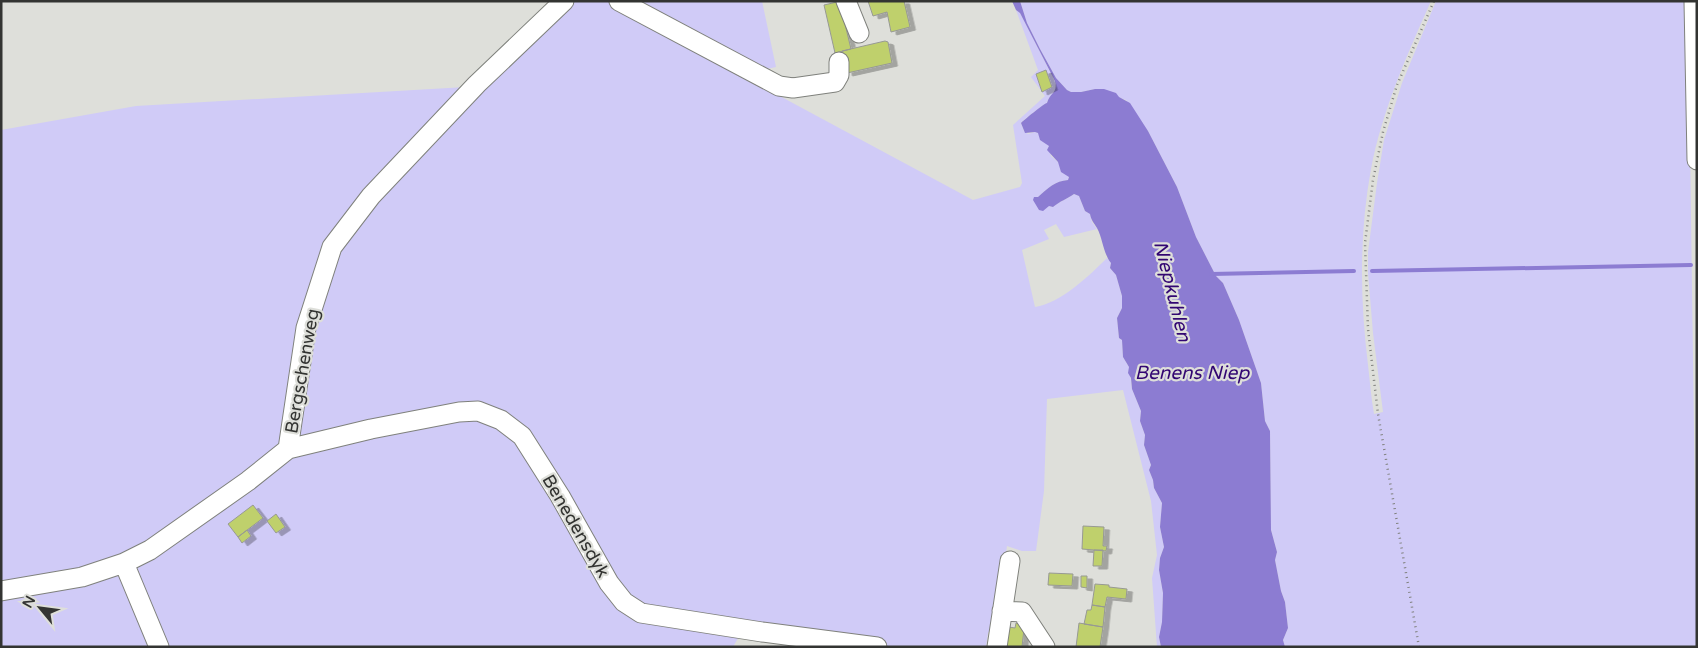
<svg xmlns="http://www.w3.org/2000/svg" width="1698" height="648" viewBox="0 0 1698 648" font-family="'Varela Round',sans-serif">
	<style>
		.green { fill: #d0cbf7 }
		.water { fill: #8c7cd2 }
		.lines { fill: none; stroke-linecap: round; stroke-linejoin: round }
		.stream { stroke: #8c7cd2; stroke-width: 4 }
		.building { fill: #bfd06c; stroke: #979994; filter: url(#shadow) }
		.minor-casing { stroke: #7f817c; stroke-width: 21 }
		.path { stroke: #81827f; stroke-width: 2.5; stroke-dasharray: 1 4; stroke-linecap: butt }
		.minor { stroke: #fff; stroke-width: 19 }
		.labels { text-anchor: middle; stroke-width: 4.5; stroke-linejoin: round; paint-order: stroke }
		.street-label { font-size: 18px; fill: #333432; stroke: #dedfda }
		.water-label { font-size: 19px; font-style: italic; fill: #320672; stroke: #dedfda }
	</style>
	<defs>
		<filter id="shadow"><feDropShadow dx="5.5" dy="3" stdDeviation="0" flood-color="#0004"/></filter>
	</defs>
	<rect width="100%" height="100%" fill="#dedfda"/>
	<!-- green -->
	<path class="green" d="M 570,1 L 612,1 L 763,87 L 973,200 L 1020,187 L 1022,183 L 1013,125 L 1045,96 L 1031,77 L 1038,70 L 1016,10 L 1020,13 L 1055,81 C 1058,94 1050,92 1047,103 C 1043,105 1023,120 1021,123 L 1024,131 L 1028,134 L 1035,132 L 1038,133 L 1049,146 L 1051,156 L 1058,162 L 1069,177 L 1068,180 C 1055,181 1048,188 1038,197 L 1034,197 L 1049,206 L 1053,207 C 1060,201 1067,199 1074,194 L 1079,196 L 1085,211 L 1090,214 L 1092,222 L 1097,229 L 1064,237 L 1056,224 L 1044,230 L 1049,239 L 1022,250 L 1035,307 C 1061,303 1089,276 1107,258 L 1111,263 L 1110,268 L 1116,275 L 1122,296 L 1122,308 L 1117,318 L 1119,338 L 1122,340 L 1123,357 L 1129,367 L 1132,389 L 1141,411 L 1140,421 L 1145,435 L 1144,445 L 1151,465 L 1149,470 L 1153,480 L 1154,488 L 1162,503 L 1160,527 L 1164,547 L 1160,558 L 1159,570 L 1163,593 L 1162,622 L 1159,637 L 1161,647 L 1157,647 L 1152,578 L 1157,555 L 1151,501 L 1123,390 L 1047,399 L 1044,491 L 1036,551 L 1022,551 L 1007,546 L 997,622 L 988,633 L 986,647 L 818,647 L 741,633 L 733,647 L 1,647 L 1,595 L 83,582 L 289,453 L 313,328 L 337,251 L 375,199 Z
		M 627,1 L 762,1 L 776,67 L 758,71 Z
		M 1020,1 L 1431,1 C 1407,55 1382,111 1371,169 C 1359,234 1360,300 1368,365 C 1370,381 1371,398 1374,414 L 1383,412 L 1373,333 L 1368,273 L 1368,252 L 1377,183 L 1384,140 L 1402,83 L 1436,1 L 1688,1 L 1697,647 L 1285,647 L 1283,640 L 1288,628 L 1285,602 L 1281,591 L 1275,560 L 1277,552 L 1271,530 L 1270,431 L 1265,421 L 1261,383 L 1239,320 L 1223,283 L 1216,276 L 1196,237 L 1177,187 L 1148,131 L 1126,100 L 1095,89 L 1081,92 L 1071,92 L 1067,90 L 1056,78 L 1040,49 L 1027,23 Z
		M 466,87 L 328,245 L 287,426 L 275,450 L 262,466 L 122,559 L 1,585 L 1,130 L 136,106 Z"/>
	<!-- water -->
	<path class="water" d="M 1012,1 L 1020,1 L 1027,23 L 1040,49 L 1056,78 L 1067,90 L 1071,92 L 1081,92 L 1095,89 L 1104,89 L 1116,93 L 1119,97 L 1130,103 L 1148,131 L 1177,187 L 1196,237 L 1216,276 L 1223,283 L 1239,320 L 1261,383 L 1265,421 L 1270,431 L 1271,530 L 1277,552 L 1275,560 L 1281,591 L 1285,602 L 1288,628 L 1283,640 L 1285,647 L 1161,647 L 1159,637 L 1162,622 L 1163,593 L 1159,570 L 1160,558 L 1164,547 L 1160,527 L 1162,503 L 1154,488 L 1153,480 L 1149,470 L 1151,465 L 1144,445 L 1145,435 L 1140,421 L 1141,411 L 1132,389 L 1131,378 L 1128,373 L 1129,367 L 1123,357 L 1122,340 L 1119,338 L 1117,318 L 1122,308 L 1122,296 L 1116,275 L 1110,268 L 1111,263 C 1103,253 1103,239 1097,228 C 1094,223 1091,220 1090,214 L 1085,211 L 1079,196 L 1074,194 C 1067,199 1060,201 1053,207 L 1049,206 L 1043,211 L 1039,210 L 1033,200 L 1034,197 L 1038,197 C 1048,188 1055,181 1068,180 L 1069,177 L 1061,172 L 1058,162 L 1047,150 L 1049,146 L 1040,140 L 1038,133 L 1035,132 L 1025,133 L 1021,123 C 1023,121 1043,104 1047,103 C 1050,92 1058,94 1055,81 L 1020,13 L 1016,10 Z"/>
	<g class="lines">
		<!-- stream -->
		<path class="stream" d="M 1372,271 L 1691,265
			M 1211,274 L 1354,271"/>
	</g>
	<!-- building -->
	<path class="building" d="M 868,1 L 904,1 L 910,27 L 891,32 L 887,12 L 873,16 Z
		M 837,2 L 840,3 L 851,49 L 835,53 L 824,5 Z
		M 885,41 L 888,42 L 892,63 L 847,73 L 842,51 Z
		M 1046,70 L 1052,87 L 1042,92 L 1036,74 Z
		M 253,505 L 263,518 L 238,537 L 228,524 Z
		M 276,514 L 285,527 L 276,533 L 267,521 Z
		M 1083,526 L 1104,527 L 1103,546 L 1107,546 L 1106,551 L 1082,549 Z
		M 247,530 L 251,536 L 242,543 L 238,537 Z
		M 1094,550 L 1103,550 L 1102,566 L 1093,566 Z
		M 1049,573 L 1073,574 L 1072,586 L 1048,585 Z
		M 1081,576 L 1087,576 L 1087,588 L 1081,587 Z
		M 1095,584 L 1109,585 L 1109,587 L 1127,589 L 1126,599 L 1107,597 L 1105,607 L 1092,605 Z
		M 1092,605 L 1105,607 L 1103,627 L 1084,624 L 1087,610 L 1091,610 Z
		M 1016,623 L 1022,624 L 1021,628 L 1024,629 L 1022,647 L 1006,647 L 1009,627 L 1015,628 Z
		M 1079,623 L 1103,627 L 1100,647 L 1076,647 Z"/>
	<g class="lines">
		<defs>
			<path id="minor" d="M 619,1 L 779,86 L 793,88 L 835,82 L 839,75 L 839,62
				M 846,1 L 859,33
				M 1694,1 L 1697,160
				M 288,449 L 371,429 L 459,412 L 478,411 L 501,420 L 522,436 L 560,496 L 609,583 L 624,602 L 641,613 L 762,632 L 877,647
				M 124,563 L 159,647
				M 1,591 L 82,577 L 124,563 L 150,550 L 248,481 L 288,449 L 306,328 L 332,247 L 371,196 L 477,84 L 564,1
				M 1002,611 L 1022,612 L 1045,647
				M 997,647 L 1010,561"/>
		</defs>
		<!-- minor casing -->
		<use href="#minor" class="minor-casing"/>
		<!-- path -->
		<path class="path" d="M 1419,647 L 1378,414 L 1368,329 L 1365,243 L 1373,180 L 1383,132 L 1397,85 L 1434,1"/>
		<!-- minor -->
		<use href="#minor" class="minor"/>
	</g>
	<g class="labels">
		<!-- street labels -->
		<g class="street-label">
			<text transform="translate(302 371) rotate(-80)" y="6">Bergschenweg</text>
			<text transform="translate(576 526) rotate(60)" y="6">Benedensdyk</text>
		</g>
		<!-- water labels -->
		<g class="water-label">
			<text transform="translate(1173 291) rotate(76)" y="7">Niepkuhlen</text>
			<text x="1192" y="379">Benens Niep</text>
		</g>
	</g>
	<!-- border -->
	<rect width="1698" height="648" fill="none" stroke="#333432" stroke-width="5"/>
	<!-- north arrow -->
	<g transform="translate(40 608) rotate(299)" stroke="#dedfda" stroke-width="4" paint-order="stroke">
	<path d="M0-4L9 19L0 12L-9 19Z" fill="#333432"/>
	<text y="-8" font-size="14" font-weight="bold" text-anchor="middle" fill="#333432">N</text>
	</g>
</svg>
